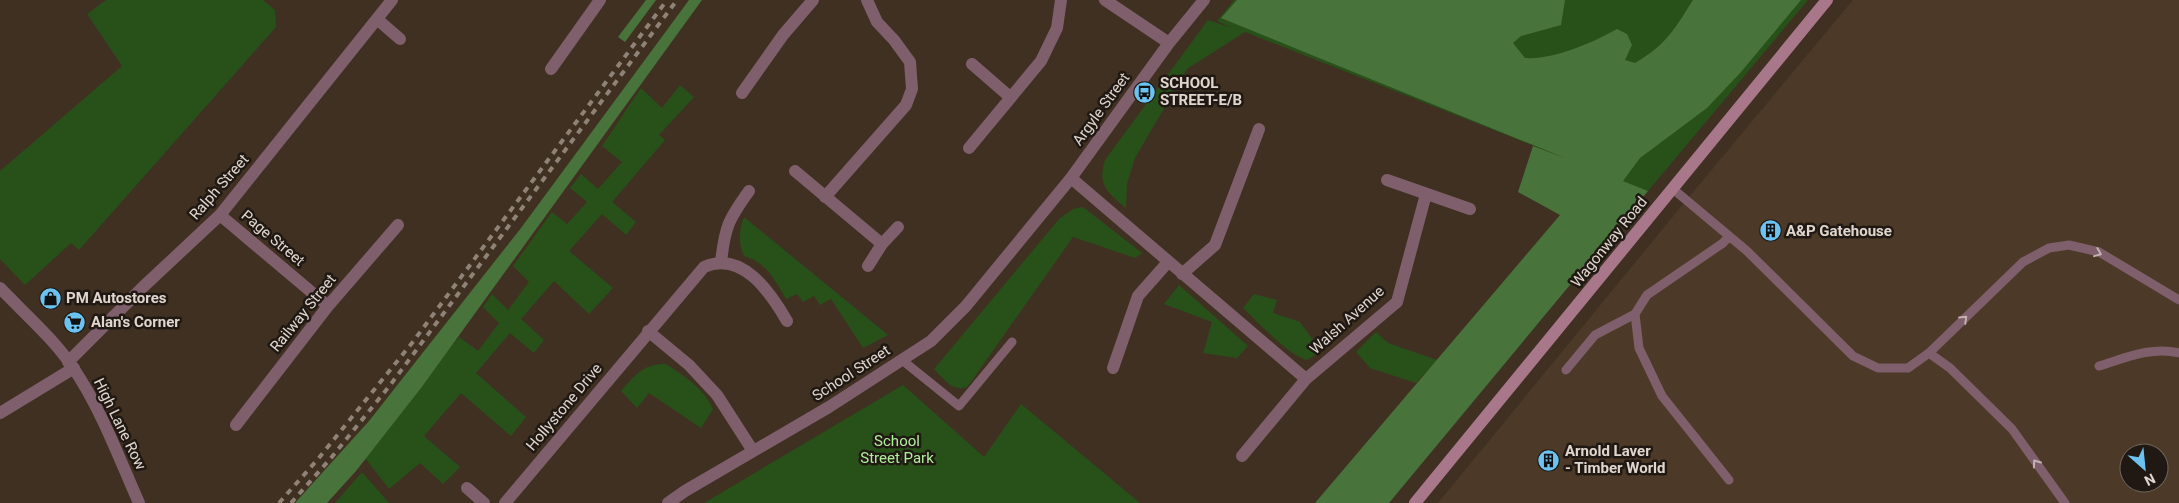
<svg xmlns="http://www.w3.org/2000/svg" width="2179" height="503" viewBox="0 0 2179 503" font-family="Roboto,sans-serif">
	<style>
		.built { fill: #4d3927; fill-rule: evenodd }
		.green { fill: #285119 }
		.forest { fill: #48733b }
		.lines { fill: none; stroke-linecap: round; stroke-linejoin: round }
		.service { stroke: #7f5f6b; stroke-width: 9 }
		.minor { stroke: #7f5f6b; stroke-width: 12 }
		.tertiary { stroke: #7f5f6b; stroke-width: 12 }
		.secondary { stroke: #a9778a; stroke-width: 12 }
		.rail { stroke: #8f8277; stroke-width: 4; stroke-dasharray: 6 6; stroke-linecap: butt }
		.oneway { stroke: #c3b2b0 }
		.labels { text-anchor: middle; stroke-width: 5; stroke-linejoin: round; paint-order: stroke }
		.poi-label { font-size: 15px; font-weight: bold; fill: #e0d6ce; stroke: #201913; text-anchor: start }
		.street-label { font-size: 15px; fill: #e0d6ce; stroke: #201913 }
		.park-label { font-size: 15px; fill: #afee9b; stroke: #201913 }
	</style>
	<rect width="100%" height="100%" fill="#3f3022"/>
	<!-- built -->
	<path class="built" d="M 1853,0 L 2179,0 L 2179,503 L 1438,503 L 1679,209 ZM 2129,453 L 2159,453 L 2159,483 L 2129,483 Z"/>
	<!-- green -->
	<path class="green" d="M 106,0 L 263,0 L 275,10 L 276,27 L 79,250 L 71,243 L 25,285 L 0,259 L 0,171 L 122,66 L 87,14 Z
		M 1234,0 L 1808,0 L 1648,191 L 1245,32 L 1187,69 L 1135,158 L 1127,184 L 1126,208 C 1108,193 1097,185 1105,160 L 1208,20 L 1232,28 L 1217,21 Z
		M 680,85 L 694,97 L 659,135 L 665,140 L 612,202 L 636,222 L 626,235 L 602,214 L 569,251 L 613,288 L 589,314 L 554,281 L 521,319 L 544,340 L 534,353 L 510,333 L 476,373 L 526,417 L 511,436 L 461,393 L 424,436 L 460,467 L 443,484 L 420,463 L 389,489 L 361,453 L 459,337 L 478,351 L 499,323 L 483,307 L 492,294 L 508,310 L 529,282 L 513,266 L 552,212 L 567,224 L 587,202 L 570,188 L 581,174 L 598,189 L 622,162 L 602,146 L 641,88 L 662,108 Z
		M 1083,207 L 1142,253 L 1135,258 L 1073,237 L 968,386 C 954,394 944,379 934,369 L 1059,219 L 1073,209 Z
		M 744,217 L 888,335 L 863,348 L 831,299 L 820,305 L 814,296 L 803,302 L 797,294 L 786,299 C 775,280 766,262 744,256 C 738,242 739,230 744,217 Z
		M 1179,285 L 1248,346 L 1237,358 L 1203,353 L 1212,322 L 1164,304 Z
		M 1254,294 L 1277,300 L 1273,313 L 1300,322 L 1321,351 L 1307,360 C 1287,354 1259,323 1243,308 Z
		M 1376,332 L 1388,343 L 1437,360 L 1416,383 L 1370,368 L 1356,352 Z
		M 666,364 C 685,376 703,388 713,409 L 701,428 L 649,393 L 637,408 L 621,391 C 634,376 644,363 666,364 Z
		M 903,385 L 984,457 L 1021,404 L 1140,503 L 704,503 Z
		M 362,472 L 389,503 L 335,503 Z"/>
	<!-- forest -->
	<path class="forest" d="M 646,0 L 656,0 L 625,42 L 618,37 Z
		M 689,0 L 702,0 L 421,388 L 356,471 L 327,503 L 295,503 L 369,421 L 521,228 Z
		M 1237,0 L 1565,0 L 1561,25 L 1521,36 L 1513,43 L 1525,58 C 1553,60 1592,43 1617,29 L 1627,34 L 1632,45 L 1625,60 L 1635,63 C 1666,45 1674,30 1693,0 L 1801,0 L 1741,72 L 1707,108 L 1640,158 L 1623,181 L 1648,191 L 1389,503 L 1315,503 L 1560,215 L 1518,192 L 1533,146 L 1565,158 L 1221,18 Z"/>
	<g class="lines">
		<!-- service -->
		<path class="service" d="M 1673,189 L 1747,251 L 1853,356 L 1878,368 L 1908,368 L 1929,353 L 2023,262 L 2049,248 L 2069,245 L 2099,252 L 2179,300
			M 1729,236 L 1723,243 L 1647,295 L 1635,314 L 1639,348 L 1662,396 L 1729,480
			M 1929,353 L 1950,368 L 2012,429 L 2065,503
			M 902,360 L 959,406 L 1012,342
			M 2099,366 C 2125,358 2152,346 2179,353
			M 1566,370 L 1595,335 L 1635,314"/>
		<!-- minor -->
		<path class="minor" d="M 1105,0 L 1169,43
			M 377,19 L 400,39
			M 972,64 L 1010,97
			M 551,69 L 600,0
			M 742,93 L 783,35 L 813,0
			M 969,148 L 1041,61 L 1057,28 L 1061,0
			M 795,171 L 882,244
			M 1071,178 L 1306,379
			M 1387,180 L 1470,209
			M 825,197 L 906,105 L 912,89 L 910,62 L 894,40 L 877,22 L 867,0
			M 220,215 L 328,306
			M 721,262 C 725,227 728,220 749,191
			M 868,266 L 882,244 L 898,227
			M 1182,274 L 1215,245 L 1259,129
			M 648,331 L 689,365 L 717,395 L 753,451
			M 68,362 L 143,287 L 220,215 L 392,0
			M 1113,368 L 1138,296 L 1168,262
			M 0,413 L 74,368
			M 236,425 L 328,306 L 398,225
			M 1242,456 L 1306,379 L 1397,302 L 1426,194
			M 467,488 L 484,503
			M 505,503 L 704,267 C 742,250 770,292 787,321
			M 668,503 L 685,491 L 829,407 L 931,341 L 966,306 L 1071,178 L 1169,43 L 1204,0"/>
		<!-- tertiary -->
		<path class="tertiary" d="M 0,288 C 25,314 54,339 74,369 C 102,411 119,458 139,503"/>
		<!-- secondary -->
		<path class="secondary" d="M 1415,503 L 1827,0"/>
		<!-- rail -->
		<path class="rail" d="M 279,503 L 318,459 L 412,343 L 667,0
			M 291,503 L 331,458 L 391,384 L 677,0"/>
	</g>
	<!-- one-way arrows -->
	<defs><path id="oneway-chevron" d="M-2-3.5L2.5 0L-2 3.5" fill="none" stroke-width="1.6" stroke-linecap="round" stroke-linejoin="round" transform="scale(1.25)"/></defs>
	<g class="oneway">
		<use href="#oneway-chevron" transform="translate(2098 253) rotate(22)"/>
		<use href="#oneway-chevron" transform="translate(1964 319) rotate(-44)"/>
		<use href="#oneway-chevron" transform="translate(2036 463) rotate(-126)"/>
	</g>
	<!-- icons -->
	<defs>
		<symbol id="bus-disc" viewBox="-11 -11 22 22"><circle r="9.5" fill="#6cc3f2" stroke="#201913"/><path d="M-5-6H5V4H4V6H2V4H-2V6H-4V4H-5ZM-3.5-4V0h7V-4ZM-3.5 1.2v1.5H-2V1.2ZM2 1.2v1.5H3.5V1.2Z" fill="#111"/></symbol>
		<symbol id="building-disc" viewBox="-11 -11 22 22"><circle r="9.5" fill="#6cc3f2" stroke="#201913"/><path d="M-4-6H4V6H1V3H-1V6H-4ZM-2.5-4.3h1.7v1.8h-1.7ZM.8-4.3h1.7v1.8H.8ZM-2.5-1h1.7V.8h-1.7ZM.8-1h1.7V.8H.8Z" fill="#111"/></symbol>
		<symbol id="shop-disc" viewBox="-11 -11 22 22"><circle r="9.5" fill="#6cc3f2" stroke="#201913"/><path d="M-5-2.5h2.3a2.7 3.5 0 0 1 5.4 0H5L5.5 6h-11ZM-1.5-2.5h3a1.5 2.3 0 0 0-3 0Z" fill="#111"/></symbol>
		<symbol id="supermarket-disc" viewBox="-11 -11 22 22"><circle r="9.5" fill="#6cc3f2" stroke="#201913"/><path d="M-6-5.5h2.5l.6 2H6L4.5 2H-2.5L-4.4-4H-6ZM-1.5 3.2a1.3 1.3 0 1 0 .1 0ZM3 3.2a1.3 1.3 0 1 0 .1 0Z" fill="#111"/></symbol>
	</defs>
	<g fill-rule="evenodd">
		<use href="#bus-disc" x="1132" y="80" width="25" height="25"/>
		<use href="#building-disc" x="1758" y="218" width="25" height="25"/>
		<use href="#shop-disc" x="38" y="286" width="25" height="25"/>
		<use href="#supermarket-disc" x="62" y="310" width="25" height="25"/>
		<use href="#building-disc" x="1536" y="448" width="25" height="25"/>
	</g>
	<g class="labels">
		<!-- poi labels -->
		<g class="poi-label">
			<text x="1160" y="88">SCHOOL<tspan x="1160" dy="17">STREET-E/B</tspan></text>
			<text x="1786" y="236">A&amp;P Gatehouse</text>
			<text x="66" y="303">PM Autostores</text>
			<text x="91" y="327">Alan's Corner</text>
			<text x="1565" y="456">Arnold Laver<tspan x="1565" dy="17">- Timber World</tspan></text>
		</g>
		<!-- street labels -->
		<g class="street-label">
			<text transform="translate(1101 109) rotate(-54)" y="5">Argyle Street</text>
			<text transform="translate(219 187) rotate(-49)" y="5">Ralph Street</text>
			<text transform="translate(273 238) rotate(40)" y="5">Page Street</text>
			<text transform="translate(1609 242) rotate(-51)" y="5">Wagonway Road</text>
			<text transform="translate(303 313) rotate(-51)" y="5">Railway Street</text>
			<text transform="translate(1347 320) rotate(-42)" y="5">Walsh Avenue</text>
			<text transform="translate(851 373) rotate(-33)" y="5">School Street</text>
			<text transform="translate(564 407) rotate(-50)" y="5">Hollystone Drive</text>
			<text transform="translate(120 424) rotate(64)" y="5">High Lane Row</text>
		</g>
		<!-- park labels -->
		<g class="park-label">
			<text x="897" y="446">School<tspan x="897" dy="17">Street Park</tspan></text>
		</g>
	</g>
	<!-- north arrow -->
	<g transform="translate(2144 468) rotate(153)"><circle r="24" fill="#201913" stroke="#6d655e"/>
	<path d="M0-4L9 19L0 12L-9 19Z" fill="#6cc3f2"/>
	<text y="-8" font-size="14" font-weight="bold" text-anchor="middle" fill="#e0d6ce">N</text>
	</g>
</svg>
